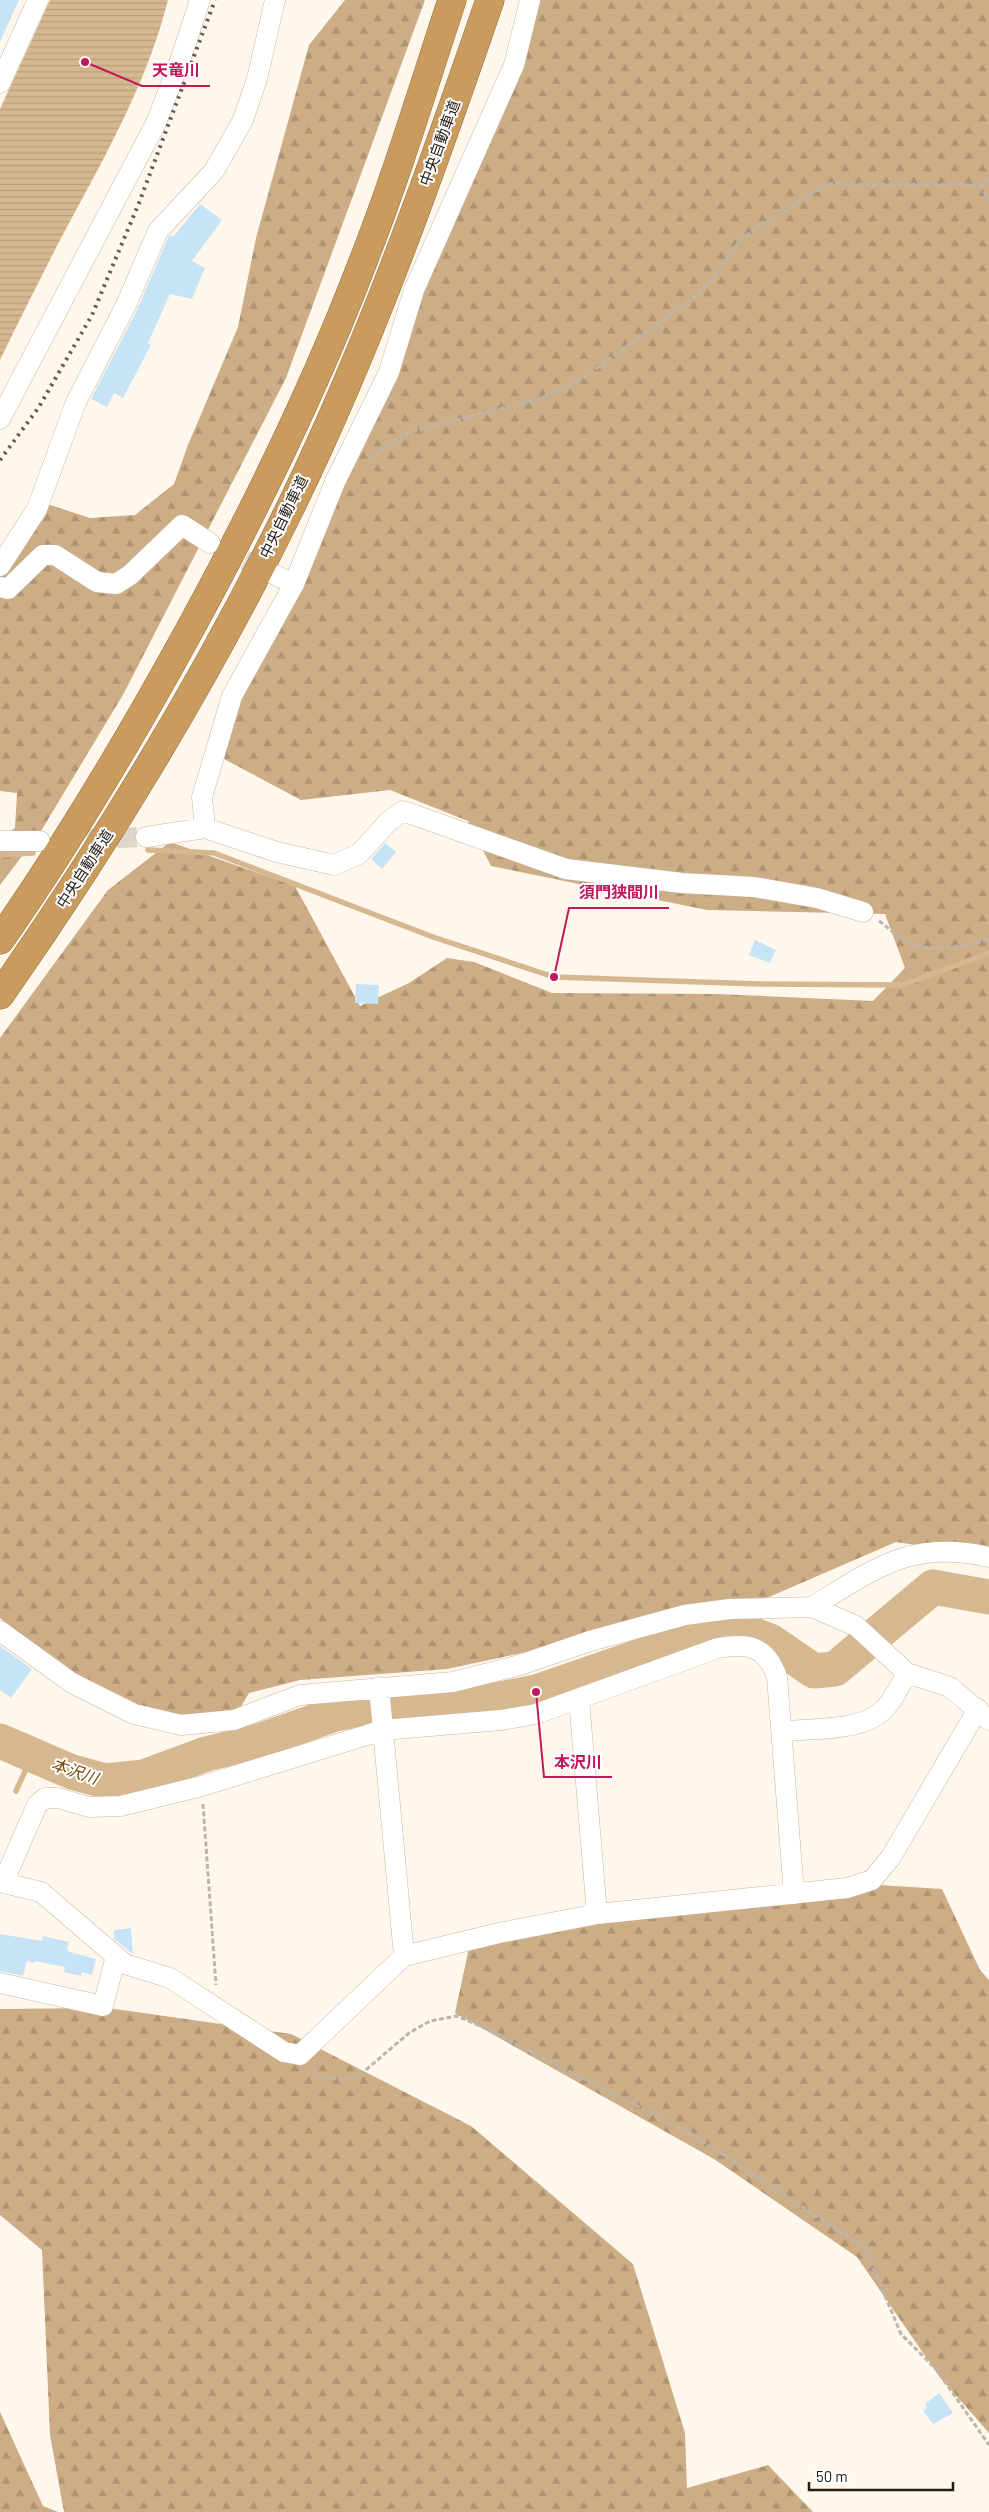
<svg xmlns="http://www.w3.org/2000/svg" width="989" height="2512" viewBox="0 0 989 2512" font-family="Barlow,'Noto Sans JP',sans-serif">
	<style>
		.forest { fill: url(#forest-firs) }
		.water { fill: url(#water-rules) }
		.lines { fill: none; stroke-linecap: round; stroke-linejoin: round }
		.stream { stroke: #d6b890; stroke-width: 5.5 }
		.river { stroke: #d6b890; stroke-width: 35 }
		.building { fill: #c7e4f7 }
		.minor-tunnel { stroke: #ded6cb; stroke-width: 20; stroke-dasharray: 20 10; stroke-linecap: butt }
		.minor-casing { stroke: #cab69d; stroke-width: 21 }
		.highway-casing { stroke: #8f6f43; stroke-width: 29 }
		.path { stroke: #bcb5aa; stroke-width: 3; stroke-dasharray: 5 2.5; stroke-linecap: butt }
		.minor { stroke: #fff; stroke-width: 20 }
		.highway { stroke: #c99b5d; stroke-width: 28 }
		.rail { stroke: #635c52; stroke-width: 4; stroke-dasharray: 2.5 5; stroke-linecap: butt }
		.labels { text-anchor: middle; stroke-width: 4; stroke-linejoin: round; paint-order: stroke }
		.street-label { font-size: 15px; fill: #231c12; stroke: #fff }
		.water-label { font-size: 16px; font-style: italic; fill: #754d06; stroke: #fff }
		.leader { fill: none; stroke: #c2185b; stroke-width: 2 }
		.callout-dot { fill: #c2185b; stroke: #fff; stroke-width: 2 }
		.callout-label { font-size: 16px; text-anchor: middle; font-weight: bold; fill: #c2185b; stroke: #fff; stroke-width: 4; stroke-linejoin: round; paint-order: stroke }
	</style>
	<defs>
		<pattern id="forest-firs" width="22" height="20" patternUnits="userSpaceOnUse" patternTransform="scale(1.25)"><rect width="22" height="20" fill="#ccad86"/><path d="M5 1l3.5 6h-7zM16 11l3.5 6h-7z" fill="#af9473"/></pattern>
		<pattern id="water-rules" width="6" height="5" patternUnits="userSpaceOnUse" patternTransform="scale(1.25)"><rect width="6" height="5" fill="#d6b890"/><path d="M0 2.5h6" fill="none" stroke="#b79e7b"/></pattern>
	</defs>
	<rect width="100%" height="100%" fill="#fff7ec"/>
	<!-- forest -->
	<path class="forest" d="M 345,0 L 425,0 L 286,378 L 124,693 L 41,831 L 0,885 L 0,839 L 15,828 L 17,793 L 0,791 L 0,547 L 35,500 L 90,518 L 135,515 L 174,484 L 188,445 L 238,327 L 256,238 L 309,45 Z
		M 526,0 L 989,0 L 989,1556 L 896,1542 L 769,1597 L 718,1611 L 447,1669 L 300,1680 L 249,1693 L 232,1722 L 179,1728 L 77,1684 L 0,1618 L 0,1038 L 108,890 L 170,842 L 295,886 L 360,1006 L 409,983 L 447,958 L 474,962 L 552,993 L 717,994 L 873,1001 L 905,968 L 885,914 L 707,910 L 491,866 L 468,821 L 390,790 L 301,800 L 224,759 L 233,707 L 384,378 L 498,94 Z
		M 863,1884 L 942,1889 L 980,1970 L 989,1980 L 989,2433 L 939,2376 L 857,2257 L 714,2159 L 455,2013 L 469,1948 L 571,1919 Z
		M 108,2008 L 291,2034 L 471,2126 L 633,2264 L 685,2433 L 687,2488 L 768,2465 L 813,2512 L 64,2512 L 50,2435 L 42,2250 L 0,2215 L 0,2009 Z
		M 0,2412 L 43,2506 L 58,2512 L 0,2512 Z"/>
	<!-- water -->
	<path class="water" d="M 50,0 L 168,0 C 146,87 101,163 59,242 C 39,281 19,321 0,360 L 0,109 Z"/>
	<g class="lines">
		<!-- stream -->
		<path class="stream" d="M 148,850 L 214,853 L 433,937 L 554,977 L 759,984 L 902,985 L 989,953
			M 0,855 L 33,853
			M 16,1791 L 32,1756"/>
		<!-- river -->
		<path class="river" d="M 0,1741 L 72,1772 L 105,1781 L 144,1777 L 206,1754 L 256,1742 L 335,1714 L 367,1708 L 475,1704 L 536,1692 L 713,1631 L 744,1631 L 770,1641 L 814,1671 L 835,1669 L 933,1587 L 989,1597"/>
	</g>
	<!-- building -->
	<path class="building" d="M 0,0 L 19,0 L 0,42 Z
		M 200,204 L 222,220 L 192,261 L 205,268 L 192,299 L 170,294 L 148,343 L 151,345 L 123,398 L 114,393 L 107,407 L 91,399 L 137,310 L 168,238 L 170,235 L 173,237 Z
		M 385,843 L 396,852 L 382,869 L 371,859 Z
		M 755,940 L 776,950 L 770,963 L 749,955 Z
		M 356,984 L 379,985 L 378,1004 L 355,1003 Z
		M 0,1646 L 32,1669 L 11,1698 L 0,1690 Z
		M 131,1928 L 133,1954 L 114,1939 L 114,1930 Z
		M 0,1934 L 42,1941 L 43,1936 L 69,1942 L 67,1951 L 96,1959 L 92,1975 L 82,1972 L 81,1976 L 64,1972 L 65,1967 L 35,1961 L 35,1963 L 27,1961 L 23,1976 L 0,1971 Z
		M 939,2393 L 953,2413 L 933,2424 L 923,2411 L 927,2407 L 925,2404 Z"/>
	<g class="lines">
		<!-- minor-tunnel -->
		<path class="minor-tunnel" d="M 218,547 L 273,574
			M 57,840 L 146,837"/>
		<defs>
			<path id="minor" d="M 0,83 L 38,0
				M 0,419 L 156,123 L 181,58 L 200,0
				M 0,566 L 37,509 L 76,402 L 126,305 L 158,231 L 214,171 L 243,120 L 257,79 L 275,0
				M 275,575 L 294,584
				M 0,587 L 8,589 L 43,555 L 55,555 L 97,582 L 116,584 L 130,575 L 182,525 L 210,543
				M 205,828 L 202,797 L 232,696 L 294,584 L 335,482 L 389,372 L 414,290 L 514,65 L 530,0
				M 146,837 L 205,828 L 277,852 L 334,865 L 359,854 L 389,821 L 403,811 L 566,869 L 682,883 L 754,887 L 817,898 L 863,912
				M 0,841 L 40,841
				M 812,1607 C 876,1568 911,1539 989,1557
				M 0,1631 L 72,1683 L 134,1714 L 181,1725 L 234,1720 L 300,1695 L 453,1682 L 520,1665 L 590,1641 L 685,1615 L 730,1609 L 812,1607 L 856,1626 L 907,1673 L 950,1687 L 989,1720
				M 379,1687 L 404,1956
				M 579,1699 L 597,1914
				M 782,1731 C 809,1729 860,1731 881,1712 C 893,1702 899,1687 907,1673
				M 0,1882 L 41,1892 L 125,1964 L 170,1978 L 284,2052 L 300,2055 L 404,1956 L 499,1933 L 597,1914 L 847,1888 L 872,1880 L 891,1857 L 978,1709
				M 3,1883 L 37,1805 L 45,1798 L 58,1798 L 89,1807 L 121,1806 L 202,1786 L 383,1730 L 501,1720 L 536,1714 L 718,1648 C 747,1643 766,1645 777,1677 L 794,1894
				M 0,1983 L 103,2006 L 116,1956"/>
			<path id="highway" d="M 0,940 C 69,841 131,737 189,631 C 254,512 314,390 362,264 C 396,178 423,88 452,0
				M 0,995 C 110,838 210,673 294,500 C 372,339 432,169 490,0"/>
		</defs>
		<!-- minor casing -->
		<use href="#minor" class="minor-casing"/>
		<!-- highway casing -->
		<use href="#highway" class="highway-casing"/>
		<!-- path -->
		<path class="path" d="M 980,185 L 989,201
			M 368,459 L 406,433 L 539,399 L 582,379 L 693,298 L 716,274 L 742,238 L 827,184 L 980,185 L 989,179
			M 879,921 C 889,927 900,941 911,944 C 936,953 964,945 989,939
			M 203,1804 L 216,1985
			M 312,2069 L 318,2076 L 343,2080 L 361,2074 L 409,2033 L 430,2021 L 457,2016 L 485,2028 L 693,2135 L 865,2248 L 901,2334 L 936,2369 L 989,2445"/>
		<!-- minor -->
		<use href="#minor" class="minor"/>
		<!-- highway -->
		<use href="#highway" class="highway"/>
		<!-- rail -->
		<path class="rail" d="M 0,460 L 39,407 L 92,315 L 139,203 L 215,0"/>
	</g>
	<g class="labels">
		<!-- street labels -->
		<g class="street-label">
			<text transform="translate(440 143) rotate(-70)" y="5">中央自動車道</text>
			<text transform="translate(284 517) rotate(-64)" y="5">中央自動車道</text>
			<text transform="translate(85 869) rotate(-57)" y="5">中央自動車道</text>
		</g>
		<!-- water labels -->
		<g class="water-label">
			<text transform="translate(75 1771) rotate(19)" y="6">本沢川</text>
		</g>
	</g>
	<!-- callouts -->
	<path class="leader" d="M85 62L142 86H210M554 977L569 908H669M536 1692L544 1777H612"/>
	<g class="callout-dot">
		<circle cx="85" cy="62" r="5"/>
		<circle cx="554" cy="977" r="5"/>
		<circle cx="536" cy="1692" r="5"/>
	</g>
	<g class="callout-label">
		<text x="176" y="76">天竜川</text>
		<text x="619" y="898">須門狭間川</text>
		<text x="578" y="1768">本沢川</text>
	</g>
	<!-- scale -->
	<path d="M809 2482v8h144v-8" fill="none" stroke="#231c12" stroke-width="2.5"/>
	<text x="816" y="2482" font-size="15" fill="#231c12" stroke="#ffffff" stroke-width="4" paint-order="stroke">50 m</text>
</svg>
